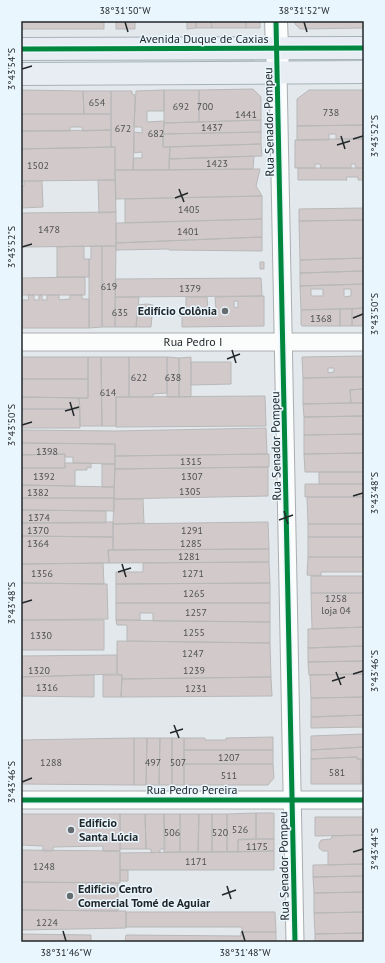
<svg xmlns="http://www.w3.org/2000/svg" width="385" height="963" viewBox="0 0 385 963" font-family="'PT Sans',sans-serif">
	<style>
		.building { fill: #d2caca; stroke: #b8b8b9; fill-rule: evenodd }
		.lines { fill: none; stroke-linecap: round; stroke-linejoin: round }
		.street-casing { stroke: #aaaeb2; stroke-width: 19 }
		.secondary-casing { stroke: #aaaeb2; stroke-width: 24 }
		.primary-casing { stroke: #a6b2ba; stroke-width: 24 }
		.street { stroke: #fbfcfc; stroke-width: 17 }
		.secondary { stroke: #fbfcfc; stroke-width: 22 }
		.primary { stroke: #e7edf2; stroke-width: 22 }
		.cycleway-casing { stroke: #eaf6fe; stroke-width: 8 }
		.cycleway { stroke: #00873e; stroke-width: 5 }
		.ticks { fill: none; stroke: #22272a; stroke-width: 1.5 }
		.poi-dot { fill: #656b6e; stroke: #eaf6fe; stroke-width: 1.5 }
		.labels { text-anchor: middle; stroke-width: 3; stroke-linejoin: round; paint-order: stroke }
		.number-label { font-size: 10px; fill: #4e5052 }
		.street-label { font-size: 12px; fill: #22272a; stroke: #eaf6fe }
		.poi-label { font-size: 12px; font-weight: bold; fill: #22272a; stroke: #eaf6fe; text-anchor: start }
		.neatline { fill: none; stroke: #22272a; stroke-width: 1.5 }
		.ticks-label { font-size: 10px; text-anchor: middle; fill: #22272a }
	</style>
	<rect width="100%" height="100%" fill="#e2e8ec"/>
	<!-- building -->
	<path class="building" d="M 21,21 L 104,21 L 104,29 L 21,29 Z
		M 116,21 L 135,21 L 135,29 L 116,29 Z
		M 187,21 L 196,21 L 196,28 L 187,29 Z
		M 196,21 L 211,21 L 212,28 L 196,28 Z
		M 211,21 L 246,21 L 246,28 L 212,28 Z
		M 246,21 L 260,21 L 260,28 L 246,28 Z
		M 295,21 L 364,21 L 364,28 L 300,29 L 295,24 Z
		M 253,89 L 261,97 L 261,120 L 199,122 L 199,90 Z
		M 21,90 L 83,91 L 84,114 L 21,114 Z
		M 164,90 L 164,111 L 147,111 L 147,122 L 164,121 L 163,147 L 170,147 L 169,170 L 133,170 L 134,158 L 142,158 L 142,152 L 134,153 L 134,132 L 142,133 L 142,127 L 134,127 L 136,91 Z
		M 164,90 L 199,90 L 199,122 L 164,123 Z
		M 309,90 L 364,90 L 364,125 L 297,126 L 297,99 Z
		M 83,91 L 111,91 L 111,114 L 84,114 Z
		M 111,91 L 132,91 L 132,94 L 135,95 L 133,170 L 115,170 L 115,147 L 111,147 Z
		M 21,114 L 111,114 L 111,130 L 83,131 L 82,127 L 70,127 L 70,131 L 21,131 Z
		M 261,120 L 261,132 L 163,134 L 164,123 Z
		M 364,125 L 364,139 L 336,139 L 336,134 L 329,134 L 329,140 L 297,140 L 297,126 Z
		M 111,130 L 111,147 L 21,149 L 21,131 Z
		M 261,132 L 261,144 L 163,147 L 163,134 Z
		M 336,139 L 364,139 L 364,168 L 356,168 L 355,164 L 351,164 L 351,168 L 321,168 L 320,164 L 315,164 L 315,168 L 295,168 L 295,140 Z
		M 261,144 L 262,156 L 169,159 L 170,147 Z
		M 115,147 L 115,180 L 21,181 L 21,149 Z
		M 254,156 L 253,169 L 169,170 L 169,159 Z
		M 298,168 L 364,168 L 364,180 L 358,180 L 358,177 L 346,177 L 347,180 L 298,180 Z
		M 260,169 L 256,186 L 262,196 L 116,199 L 115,170 Z
		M 98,180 L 115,180 L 116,212 L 99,213 Z
		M 24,181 L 42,181 L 43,207 L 21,208 L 21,186 L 24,186 Z
		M 262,196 L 262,219 L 125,223 L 125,199 Z
		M 364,208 L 364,220 L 299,221 L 299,209 Z
		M 116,212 L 116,246 L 21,247 L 21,213 Z
		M 262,219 L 262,237 L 116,243 L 116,223 Z
		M 364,220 L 364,258 L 300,260 L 299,221 Z
		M 262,237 L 262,251 L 169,250 L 169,249 L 116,250 L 116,243 Z
		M 84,246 L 84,259 L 89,259 L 89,277 L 57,277 L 57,247 Z
		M 91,246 L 102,246 L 102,327 L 89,328 L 89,259 L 91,259 Z
		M 102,246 L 116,246 L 115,327 L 102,327 Z
		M 364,258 L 364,271 L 300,273 L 300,260 Z
		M 260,262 L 264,262 L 264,269 L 260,269 Z
		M 364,271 L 364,284 L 300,286 L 300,273 Z
		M 85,277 L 85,295 L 21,295 L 21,278 Z
		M 261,278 L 262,296 L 115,297 L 115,279 Z
		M 364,284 L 364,308 L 301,310 L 300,286 ZM 311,289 L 323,289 L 323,296 L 311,296 ZM 344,289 L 351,289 L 351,296 L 344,297 Z
		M 28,295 L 34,295 L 34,300 L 39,300 L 39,295 L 42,295 L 42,300 L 47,300 L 47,295 L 59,295 L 59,300 L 70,299 L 70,295 L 82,295 L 82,299 L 89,299 L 89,328 L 21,328 L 21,300 L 29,300 Z
		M 264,296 L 264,326 L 182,327 L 182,316 L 179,316 L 179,312 L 186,312 L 186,297 L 207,297 L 208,309 L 216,309 L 215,297 ZM 234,301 L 238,301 L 238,308 L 234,307 Z
		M 115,297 L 139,297 L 136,327 L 115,327 Z
		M 147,304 L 153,305 L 151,327 L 136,327 L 138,305 Z
		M 364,308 L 364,326 L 352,326 L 352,309 Z
		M 340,309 L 340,326 L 302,326 L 301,324 L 301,310 Z
		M 340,309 L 352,309 L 352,326 L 340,326 Z
		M 364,356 L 364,377 L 303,378 L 302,357 ZM 328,368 L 334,368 L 334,372 L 328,373 Z
		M 21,357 L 88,357 L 88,379 L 21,379 Z
		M 88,357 L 101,357 L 102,426 L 80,426 L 79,398 L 88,398 Z
		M 101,357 L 129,357 L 129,397 L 116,397 L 116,426 L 102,426 Z
		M 129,357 L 167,357 L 167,393 L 153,394 L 153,397 L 129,397 Z
		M 167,357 L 179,358 L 179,397 L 167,397 Z
		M 191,357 L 191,397 L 179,397 L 179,358 Z
		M 191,362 L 231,362 L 231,384 L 191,385 Z
		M 342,377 L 364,377 L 364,389 L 350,390 L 351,403 L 303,404 L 303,378 Z
		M 21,379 L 88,379 L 88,398 L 21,397 Z
		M 360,389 L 364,389 L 364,403 L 351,403 L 350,390 Z
		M 265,396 L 266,426 L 116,427 L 116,397 Z
		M 21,397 L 79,398 L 80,409 L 21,409 Z
		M 351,403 L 364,403 L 364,416 L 304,417 L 303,404 Z
		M 21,409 L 80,409 L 80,428 L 21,428 Z
		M 362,416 L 364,416 L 364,434 L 304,435 L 304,417 Z
		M 266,428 L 267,454 L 115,456 L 115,444 L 21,443 L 21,430 L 115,431 Z
		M 362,434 L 364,434 L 364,453 L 304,454 L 304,435 Z
		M 21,443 L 115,444 L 115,464 L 73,463 L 73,457 L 65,457 L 65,454 L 21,455 Z
		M 364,453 L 364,472 L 305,472 L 304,454 Z
		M 65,454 L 65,468 L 21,468 L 21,455 Z
		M 269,454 L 269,467 L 268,467 L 115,469 L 115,456 Z
		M 65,463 L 91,463 L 91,468 L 87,467 L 87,470 L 75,470 L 75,486 L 21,485 L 21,468 L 65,468 Z
		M 102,464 L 115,464 L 114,487 L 102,487 Z
		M 268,467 L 268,496 L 114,499 L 115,469 Z
		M 319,472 L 364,472 L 364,484 L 319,484 Z
		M 305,484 L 364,484 L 364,497 L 305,497 Z
		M 21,485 L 114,487 L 114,498 L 21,498 Z
		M 307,497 L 364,497 L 364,524 L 308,524 Z
		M 21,498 L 114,498 L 114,511 L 21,510 Z
		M 114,499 L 143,499 L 144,523 L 113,524 Z
		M 21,510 L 106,511 L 106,523 L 21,523 Z
		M 113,522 L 113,537 L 21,536 L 21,523 Z
		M 268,522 L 269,549 L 113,550 L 113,524 Z
		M 308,524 L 364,524 L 364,537 L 308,537 Z
		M 21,536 L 113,537 L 113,550 L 108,550 L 109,563 L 21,564 Z
		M 308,537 L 364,537 L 364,557 L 308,557 Z
		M 269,549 L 269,562 L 109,563 L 108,550 Z
		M 308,557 L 364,557 L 364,572 L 321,572 L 321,576 L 307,575 Z
		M 269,562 L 270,583 L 116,584 L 116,572 L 143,572 L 143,563 Z
		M 103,563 L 104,584 L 21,583 L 21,564 Z
		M 311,576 L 364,576 L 364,593 L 311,593 Z
		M 21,583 L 107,584 L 108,619 L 21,620 Z
		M 270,583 L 270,603 L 116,603 L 116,584 Z
		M 311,593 L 364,593 L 364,627 L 312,629 Z
		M 116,603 L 270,603 L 270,622 L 153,621 L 153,613 L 140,613 L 140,620 L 116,620 Z
		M 21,620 L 104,620 L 104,650 L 21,650 Z
		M 116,620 L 270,622 L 270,643 L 127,641 L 127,625 L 117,625 Z
		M 364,627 L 364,646 L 308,648 L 308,629 Z
		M 117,641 L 270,643 L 271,677 L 122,679 L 122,675 L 117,674 Z
		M 364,646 L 364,661 L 308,662 L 308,648 Z
		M 117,655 L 117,674 L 21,677 L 21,656 Z
		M 364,661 L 364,674 L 309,675 L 308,662 Z
		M 364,674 L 364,697 L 311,698 L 310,675 Z
		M 94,675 L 94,697 L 21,696 L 21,677 Z
		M 103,675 L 122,675 L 121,697 L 103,697 Z
		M 271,677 L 272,696 L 121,697 L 122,679 Z
		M 364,697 L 364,715 L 311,717 L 311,698 Z
		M 364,715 L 364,727 L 311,728 L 311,717 Z
		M 364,734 L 364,747 L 311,750 L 311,736 Z
		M 273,737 L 273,750 L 184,750 L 184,738 L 205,738 L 205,740 L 226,740 L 226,738 Z
		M 134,738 L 134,785 L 21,784 L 21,740 Z
		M 134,738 L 147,738 L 146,785 L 134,785 Z
		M 147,738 L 160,738 L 159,785 L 146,785 Z
		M 160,738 L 172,738 L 172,785 L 159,785 Z
		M 172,738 L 184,738 L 184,785 L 172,785 Z
		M 364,747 L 364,759 L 357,759 L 357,757 L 311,759 L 311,750 Z
		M 184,750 L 273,750 L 273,764 L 184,764 Z
		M 357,757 L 357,759 L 361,760 L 361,784 L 311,784 L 311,759 Z
		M 364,759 L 364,784 L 361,784 L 361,760 Z
		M 184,764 L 273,764 L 274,778 L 268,785 L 184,785 Z
		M 256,813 L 274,813 L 274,839 L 256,839 Z
		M 256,813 L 256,839 L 238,840 L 238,852 L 227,852 L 227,814 Z
		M 21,814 L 120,814 L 120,851 L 103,851 L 103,846 L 53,847 L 53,851 L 43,851 L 43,846 L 21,845 Z
		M 120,814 L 145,814 L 146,849 L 120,849 Z
		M 145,814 L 164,814 L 165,849 L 160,849 L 160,852 L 151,853 L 151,849 L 146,849 Z
		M 164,814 L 180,814 L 180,852 L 164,852 Z
		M 180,814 L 199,814 L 198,852 L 180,852 Z
		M 199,814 L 212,814 L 212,852 L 198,852 Z
		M 212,814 L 227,814 L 227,852 L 212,852 Z
		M 315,817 L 364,817 L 364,835 L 315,836 Z
		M 364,835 L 364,864 L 328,865 L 328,851 L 323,851 L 319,848 L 319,844 L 321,840 L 331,839 L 332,836 Z
		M 242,839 L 274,839 L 274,851 L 238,852 L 238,840 Z
		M 21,850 L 120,851 L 120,883 L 21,882 Z
		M 274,851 L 274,870 L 120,870 L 120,853 Z
		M 362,864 L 364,864 L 364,876 L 313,877 L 313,865 Z
		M 120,870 L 128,870 L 128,881 L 120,881 Z
		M 364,876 L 364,892 L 314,893 L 313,877 Z
		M 21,882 L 118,883 L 118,911 L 21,910 Z
		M 364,892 L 364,912 L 314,913 L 314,893 Z
		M 21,910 L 126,911 L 126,928 L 21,930 Z
		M 126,912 L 275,912 L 276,932 L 242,932 L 242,927 L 126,927 Z
		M 364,912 L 364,933 L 315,934 L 314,913 Z
		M 241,932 L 276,932 L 276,942 L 125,942 L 126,935 L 241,936 Z
		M 359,933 L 364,933 L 364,942 L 315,942 L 315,934 Z
		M 21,934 L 91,935 L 91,942 L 21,942 Z"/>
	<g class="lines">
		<defs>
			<g id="street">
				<path d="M 278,73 L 295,942"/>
				<path id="s1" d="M 21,342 L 364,342"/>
				<path d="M 21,800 L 364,800"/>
			</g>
			<path id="secondary" d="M 276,21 L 278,73"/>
			<path id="primary" d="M 21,49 L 364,48
				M 21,74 L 364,72"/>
		</defs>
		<!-- street casing -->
		<use href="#street" class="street-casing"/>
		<!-- secondary casing -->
		<use href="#secondary" class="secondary-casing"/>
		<!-- primary casing -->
		<use href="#primary" class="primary-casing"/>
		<!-- street -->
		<use href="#street" class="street"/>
		<!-- secondary -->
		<use href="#secondary" class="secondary"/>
		<!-- primary -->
		<use href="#primary" class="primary"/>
		<defs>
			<path id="cycleway" d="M 276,21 L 295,942
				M 21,49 L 364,48
				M 21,800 L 364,800"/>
		</defs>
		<!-- cycleway casing -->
		<use href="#cycleway" class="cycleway-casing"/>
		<!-- cycleway -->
		<use href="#cycleway" class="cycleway"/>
	</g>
	<!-- ticks -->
	<path class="ticks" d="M 125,22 L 128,32M 304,22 L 307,32M 22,69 L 32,66M 341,136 L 345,149M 353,139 L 363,136M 337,145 L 350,141M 179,189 L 184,202M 175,198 L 188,193M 22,247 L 32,244M 353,318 L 363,314M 232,350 L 236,363M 227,359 L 240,354M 70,402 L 74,416M 65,411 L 79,407M 22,425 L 32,422M 353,496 L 363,493M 284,511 L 288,524M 279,520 L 293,515M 122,564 L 126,577M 118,572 L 131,568M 22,603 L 32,600M 336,672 L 341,685M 353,674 L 363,671M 332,681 L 345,677M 174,725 L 179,738M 170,733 L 183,729M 22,782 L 32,778M 353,852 L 363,849M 227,886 L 231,899M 222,895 L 236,890M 63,931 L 66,941M 242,931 L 245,941"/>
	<!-- markers -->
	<g class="poi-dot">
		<circle cx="225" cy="311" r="4"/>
		<circle cx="71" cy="830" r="4"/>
		<circle cx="70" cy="896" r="4"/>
	</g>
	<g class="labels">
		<!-- number labels -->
		<g class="number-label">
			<text x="97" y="106">654</text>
			<text x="181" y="110">692</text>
			<text x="205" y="110">700</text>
			<text x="331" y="116">738</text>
			<text x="246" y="118">1441</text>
			<text x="212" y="131">1437</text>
			<text x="123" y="132">672</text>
			<text x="156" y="137">682</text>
			<text x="217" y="167">1423</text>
			<text x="38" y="169">1502</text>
			<text x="189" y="213">1405</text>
			<text x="49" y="233">1478</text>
			<text x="188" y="235">1401</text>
			<text x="109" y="290">619</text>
			<text x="190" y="292">1379</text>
			<text x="120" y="316">635</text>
			<text x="321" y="322">1368</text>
			<text x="139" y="381">622</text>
			<text x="173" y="381">638</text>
			<text x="108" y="396">614</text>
			<text x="47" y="455">1398</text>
			<text x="191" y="465">1315</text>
			<text x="44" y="480">1392</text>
			<text x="192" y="480">1307</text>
			<text x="190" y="495">1305</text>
			<text x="38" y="496">1382</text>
			<text x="39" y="521">1374</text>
			<text x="38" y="534">1370</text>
			<text x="192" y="534">1291</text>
			<text x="38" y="547">1364</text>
			<text x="191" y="547">1285</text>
			<text x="189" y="560">1281</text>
			<text x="42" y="577">1356</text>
			<text x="193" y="577">1271</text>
			<text x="194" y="597">1265</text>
			<text x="336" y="602">1258<tspan x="336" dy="12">loja 04</tspan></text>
			<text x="196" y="616">1257</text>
			<text x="194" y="636">1255</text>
			<text x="41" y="639">1330</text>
			<text x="193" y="657">1247</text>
			<text x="39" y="674">1320</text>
			<text x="194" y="674">1239</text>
			<text x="47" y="691">1316</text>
			<text x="196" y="692">1231</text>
			<text x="229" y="761">1207</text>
			<text x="51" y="766">1288</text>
			<text x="153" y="766">497</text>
			<text x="178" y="766">507</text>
			<text x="337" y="776">581</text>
			<text x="229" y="779">511</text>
			<text x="240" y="833">526</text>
			<text x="172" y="836">506</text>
			<text x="220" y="836">520</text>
			<text x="257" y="850">1175</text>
			<text x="196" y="865">1171</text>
			<text x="44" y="870">1248</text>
			<text x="47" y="926">1224</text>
		</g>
		<!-- street labels -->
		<g class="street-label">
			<text x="204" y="43">Avenida Duque de Caxias</text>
			<text transform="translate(269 122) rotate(-91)" y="4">Rua Senador Pompeu</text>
			<text dy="4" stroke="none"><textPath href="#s1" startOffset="172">Rua Pedro I</textPath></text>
			<text transform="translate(276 446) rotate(-91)" y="4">Rua Senador Pompeu</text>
			<text x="192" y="794">Rua Pedro Pereira</text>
			<text transform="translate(284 866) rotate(-91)" y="4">Rua Senador Pompeu</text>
		</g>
		<!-- poi labels -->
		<g class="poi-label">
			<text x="217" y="315" text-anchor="end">Edifício Colônia</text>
			<text x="79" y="827">Edifício<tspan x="79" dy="14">Santa Lúcia</tspan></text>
			<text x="78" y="893">Edifício Centro<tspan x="78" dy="14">Comercial Tomé de Aguiar</tspan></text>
		</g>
	</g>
	<!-- border -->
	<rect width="385" height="963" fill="none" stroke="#eaf6fe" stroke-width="44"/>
	<rect x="22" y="22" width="341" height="919" class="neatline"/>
	<g class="ticks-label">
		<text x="125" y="14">38°31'50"W</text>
		<text x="304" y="14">38°31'52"W</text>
		<text transform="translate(11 69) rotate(-90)" y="4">3°43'54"S</text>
		<text transform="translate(374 136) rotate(-90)" y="4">3°43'52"S</text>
		<text transform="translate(11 247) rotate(-90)" y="4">3°43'52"S</text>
		<text transform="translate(374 314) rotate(-90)" y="4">3°43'50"S</text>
		<text transform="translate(11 425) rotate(-90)" y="4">3°43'50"S</text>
		<text transform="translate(374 493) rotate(-90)" y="4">3°43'48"S</text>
		<text transform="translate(11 603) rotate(-90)" y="4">3°43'48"S</text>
		<text transform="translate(374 671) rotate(-90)" y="4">3°43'46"S</text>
		<text transform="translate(11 782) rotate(-90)" y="4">3°43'46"S</text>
		<text transform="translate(374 849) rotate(-90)" y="4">3°43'44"S</text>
		<text x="66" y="956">38°31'46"W</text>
		<text x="245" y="956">38°31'48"W</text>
	</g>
</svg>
